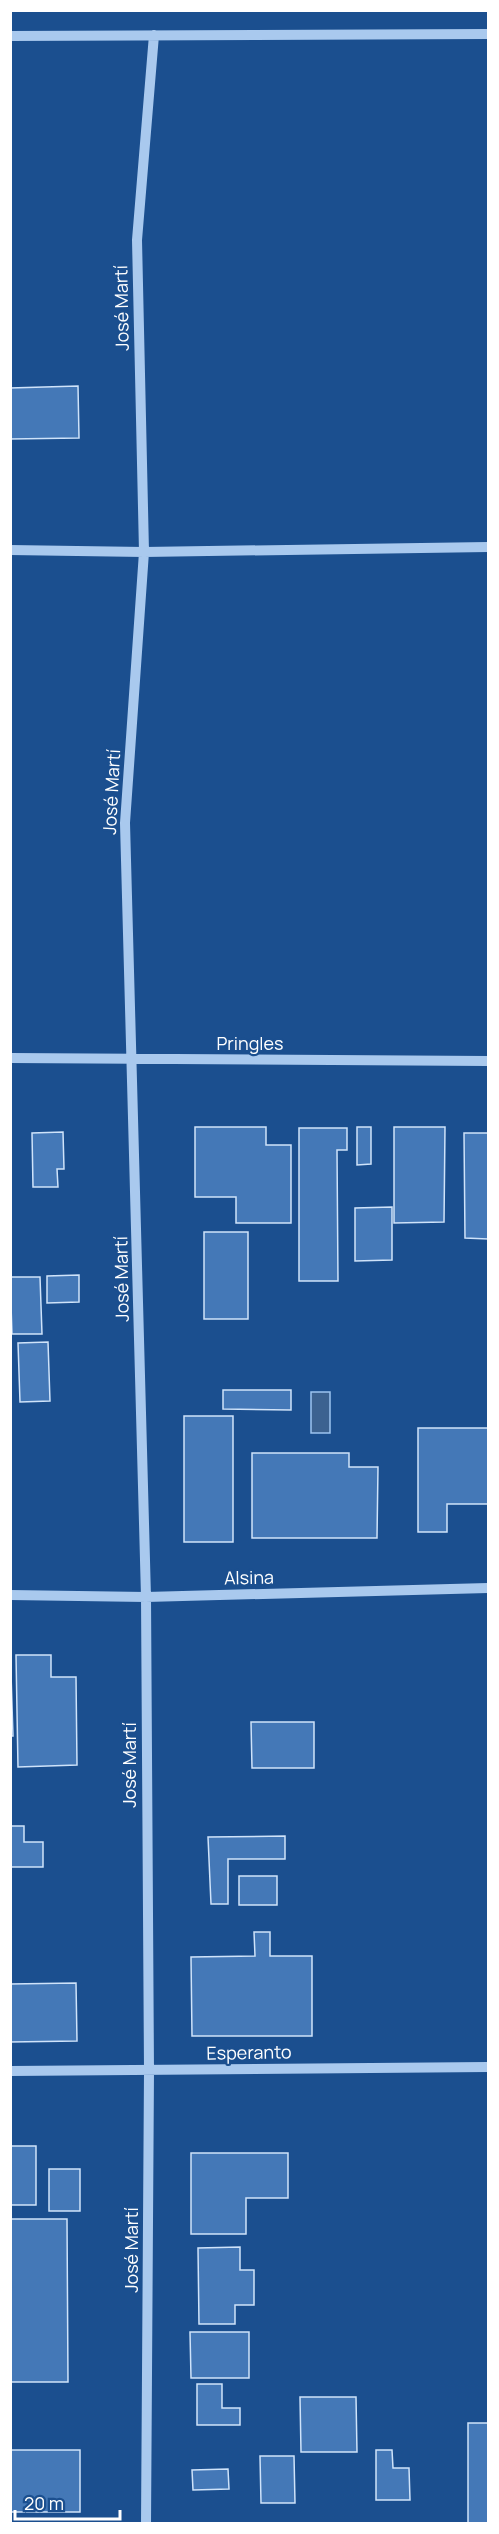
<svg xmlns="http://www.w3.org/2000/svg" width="499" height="2534" viewBox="0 0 499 2534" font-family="Manrope,sans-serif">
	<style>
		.water { fill: #3c6290; stroke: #9cc4f0; stroke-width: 1.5 }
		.building { fill: #4478b7; stroke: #cfe3fa; stroke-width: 1.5 }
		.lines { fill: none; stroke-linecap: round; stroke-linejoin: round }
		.minor { stroke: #a9c9ee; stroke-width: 10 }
		.labels { text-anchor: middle; stroke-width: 4.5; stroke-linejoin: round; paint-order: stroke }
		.street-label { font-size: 18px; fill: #fff; stroke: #1b4f8f }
	</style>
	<rect width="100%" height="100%" fill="#1b4f8f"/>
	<!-- water -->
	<path class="water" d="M 311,1392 L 330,1392 L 330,1433 L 311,1433 Z"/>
	<!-- building -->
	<path class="building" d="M 78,386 L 79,438 L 10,439 L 10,388 Z
		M 195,1127 L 266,1127 L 266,1145 L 291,1145 L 291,1223 L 236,1223 L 236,1197 L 195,1197 Z
		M 357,1127 L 371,1127 L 371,1164 L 357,1165 Z
		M 394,1127 L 445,1127 L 444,1222 L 394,1223 Z
		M 299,1128 L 347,1128 L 347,1150 L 337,1150 L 338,1281 L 299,1281 Z
		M 63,1132 L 64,1169 L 57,1169 L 58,1187 L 33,1187 L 32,1133 Z
		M 464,1133 L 488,1133 L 488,1239 L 465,1238 Z
		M 392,1207 L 392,1260 L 355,1261 L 355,1208 Z
		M 204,1232 L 248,1232 L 248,1319 L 204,1319 Z
		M 79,1275 L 79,1302 L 47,1303 L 47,1276 Z
		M 10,1277 L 40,1277 L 42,1334 L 12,1334 Z
		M 48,1342 L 50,1401 L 20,1402 L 18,1343 Z
		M 223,1390 L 291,1390 L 291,1410 L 223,1409 Z
		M 184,1416 L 233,1416 L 233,1542 L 184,1542 Z
		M 418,1428 L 488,1428 L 488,1504 L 447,1504 L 447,1532 L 418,1532 Z
		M 252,1453 L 349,1453 L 349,1467 L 378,1467 L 377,1538 L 252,1538 Z
		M 16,1655 L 51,1655 L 51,1677 L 76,1677 L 77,1765 L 18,1767 Z
		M 10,1674 L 11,1674 L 13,1736 L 10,1736 Z
		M 251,1722 L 314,1722 L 314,1768 L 252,1768 Z
		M 10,1826 L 24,1826 L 24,1842 L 43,1842 L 43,1867 L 10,1867 Z
		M 285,1836 L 285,1859 L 228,1859 L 228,1904 L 211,1904 L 208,1837 Z
		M 239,1876 L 277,1876 L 277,1905 L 239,1905 Z
		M 254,1932 L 270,1932 L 270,1956 L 312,1956 L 312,2036 L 192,2036 L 191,1957 L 255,1956 Z
		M 76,1983 L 77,2041 L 10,2042 L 10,1984 Z
		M 10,2146 L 36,2146 L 36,2205 L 10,2205 Z
		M 191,2153 L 288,2153 L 288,2198 L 246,2198 L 246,2234 L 191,2234 Z
		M 49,2169 L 80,2169 L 80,2211 L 49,2211 Z
		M 10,2219 L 67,2219 L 68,2382 L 10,2382 Z
		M 240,2247 L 240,2270 L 254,2270 L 254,2305 L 235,2305 L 235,2324 L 199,2324 L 198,2248 Z
		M 190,2332 L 249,2332 L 249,2378 L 191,2378 Z
		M 197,2384 L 222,2384 L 222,2408 L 240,2408 L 240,2425 L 197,2425 Z
		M 300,2397 L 356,2397 L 357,2452 L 301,2452 Z
		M 468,2423 L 488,2423 L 488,2523 L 468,2523 Z
		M 10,2450 L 80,2450 L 80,2512 L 10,2512 Z
		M 376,2450 L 392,2450 L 393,2468 L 409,2468 L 410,2500 L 376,2500 Z
		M 260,2456 L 294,2456 L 295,2503 L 261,2503 Z
		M 228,2469 L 229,2489 L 193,2490 L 192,2470 Z"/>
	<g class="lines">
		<!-- minor -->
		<path class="minor" d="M 10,36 L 488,34
			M 10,550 L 144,552 L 488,547
			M 10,1058 L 488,1061
			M 10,1595 L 146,1597 L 488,1588
			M 10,2071 L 488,2067
			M 146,2524 L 149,2071 L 146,1597 L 125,823 L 144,552 L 137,240 L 154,35"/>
	</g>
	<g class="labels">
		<!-- street labels -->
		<g class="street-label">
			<text transform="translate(122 308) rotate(-91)" y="6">José Martí</text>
			<text transform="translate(112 792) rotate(-87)" y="6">José Martí</text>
			<text x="250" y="1050">Pringles</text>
			<text transform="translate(122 1279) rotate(-91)" y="6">José Martí</text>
			<text transform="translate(249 1578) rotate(-1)" y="6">Alsina</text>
			<text transform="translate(130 1765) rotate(-90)" y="6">José Martí</text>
			<text transform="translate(249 2053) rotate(-1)" y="6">Esperanto</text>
			<text transform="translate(132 2250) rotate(-90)" y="6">José Martí</text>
		</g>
	</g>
	<!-- border -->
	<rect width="499" height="2534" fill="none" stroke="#ffffff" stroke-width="24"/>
	<!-- scale -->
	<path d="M15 2510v9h105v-9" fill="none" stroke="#ffffff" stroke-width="3"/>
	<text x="24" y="2510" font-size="18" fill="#ffffff" stroke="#1b4f8f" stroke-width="4.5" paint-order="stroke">20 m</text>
</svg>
